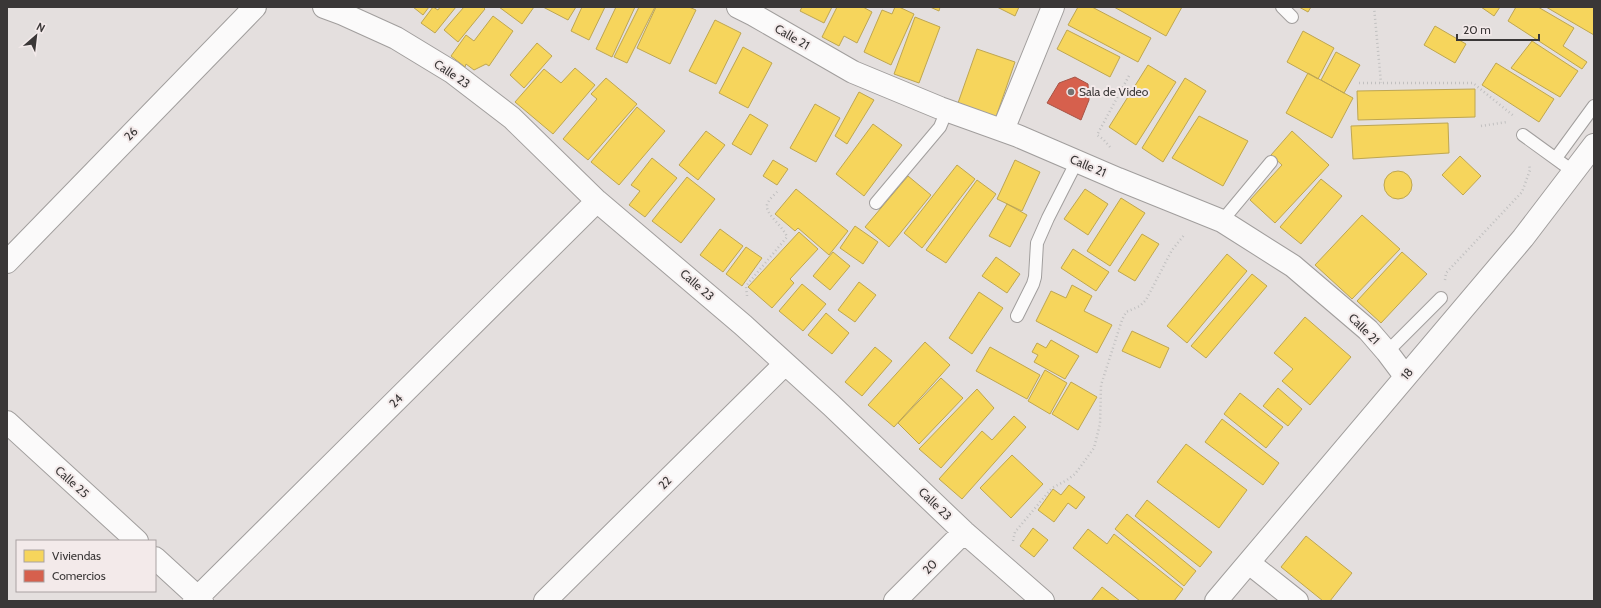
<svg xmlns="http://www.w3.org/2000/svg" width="1601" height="608" viewBox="0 0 1601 608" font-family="Cabin,sans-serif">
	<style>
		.homes { fill: #f6d55c; stroke: #bea651 }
		.shops { fill: #d6604d; stroke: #a75446 }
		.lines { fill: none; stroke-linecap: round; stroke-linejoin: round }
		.service-casing { stroke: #a19e9d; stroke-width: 14 }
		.minor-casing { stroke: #a19e9d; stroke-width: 24 }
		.tertiary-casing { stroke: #a19e9d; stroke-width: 24 }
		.path { stroke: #c1c0c0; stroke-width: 2.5; stroke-dasharray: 1 3; stroke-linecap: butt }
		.service { stroke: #fbfafa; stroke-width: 12 }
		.minor { stroke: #fbfafa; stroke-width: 22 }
		.tertiary { stroke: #fbfafa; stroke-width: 22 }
		.poi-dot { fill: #767271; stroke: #f3eaea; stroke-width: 1.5 }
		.labels { text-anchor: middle; stroke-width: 4; stroke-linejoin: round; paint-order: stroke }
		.street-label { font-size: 12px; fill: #3a3737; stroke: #f3eaea }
		.poi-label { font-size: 12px; fill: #3a3737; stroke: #f3eaea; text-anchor: start }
	</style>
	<rect width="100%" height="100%" fill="#e4dfde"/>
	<!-- homes -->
	<path class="homes" d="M 413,7 L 429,7 L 423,15 Z
		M 433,7 L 438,10 L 440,7 L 456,7 L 435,33 L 421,23 Z
		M 464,7 L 483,7 L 485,9 L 458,42 L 444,30 Z
		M 499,7 L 534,7 L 522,24 Z
		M 543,7 L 576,7 L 568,20 Z
		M 582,7 L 605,7 L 589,40 L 571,31 Z
		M 616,7 L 635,7 L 612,57 L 596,49 Z
		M 639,7 L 655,7 L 627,63 L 614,57 Z
		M 656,7 L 689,7 L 696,10 L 670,64 L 637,48 Z
		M 802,7 L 832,7 L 824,23 L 800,11 Z
		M 837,7 L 863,7 L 872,12 L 857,43 L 844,36 L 839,46 L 822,37 Z
		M 895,7 L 899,7 L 914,14 L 891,65 L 864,52 L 882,10 L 892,14 Z
		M 930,7 L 940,7 L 939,11 Z
		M 997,7 L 1019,7 L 1015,16 Z
		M 1078,7 L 1092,7 L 1151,38 L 1138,62 L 1068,25 Z
		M 1114,7 L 1182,7 L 1166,36 Z
		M 1299,7 L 1311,7 L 1308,12 Z
		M 1481,7 L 1500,7 L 1494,16 Z
		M 1516,7 L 1538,7 L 1574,28 L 1563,46 L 1587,62 L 1582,69 L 1508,21 Z
		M 1546,7 L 1594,7 L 1594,35 Z
		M 493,16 L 513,31 L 489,66 L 486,64 L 474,70 L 466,64 L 465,67 L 451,56 L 466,35 L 474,41 Z
		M 915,17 L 940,27 L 919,83 L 894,74 Z
		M 715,20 L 741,33 L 716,84 L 689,71 Z
		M 1435,26 L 1466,44 L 1455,63 L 1424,45 Z
		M 1067,30 L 1120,57 L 1110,77 L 1057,49 Z
		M 1303,31 L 1334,48 L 1318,79 L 1287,62 Z
		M 1532,41 L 1578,71 L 1560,97 L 1511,68 Z
		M 537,43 L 552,56 L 524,88 L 510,75 Z
		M 743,47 L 772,63 L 748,108 L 719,93 Z
		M 977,49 L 1015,62 L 996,117 L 958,103 Z
		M 1336,52 L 1360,65 L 1344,93 L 1321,80 Z
		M 1496,63 L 1554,99 L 1539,122 L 1482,85 Z
		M 1148,65 L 1176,82 L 1136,145 L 1109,127 Z
		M 575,68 L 595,85 L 553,134 L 515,102 L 544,69 L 561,83 Z
		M 1308,73 L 1353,98 L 1332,138 L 1286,113 Z
		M 606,78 L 637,104 L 588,160 L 563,139 L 597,99 L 591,94 Z
		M 1185,78 L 1206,91 L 1163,162 L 1142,148 Z
		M 1475,89 L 1475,117 L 1358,120 L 1357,91 Z
		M 859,92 L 874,100 L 847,144 L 835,136 Z
		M 815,104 L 840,118 L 816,162 L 790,148 Z
		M 637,107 L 665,131 L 619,185 L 591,162 Z
		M 750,114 L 768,125 L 751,155 L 732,144 Z
		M 1199,116 L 1248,141 L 1223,186 L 1172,158 Z
		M 1448,123 L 1449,153 L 1353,159 L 1351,126 Z
		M 873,124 L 902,145 L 864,196 L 836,174 Z
		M 706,131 L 725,145 L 698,180 L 679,165 Z
		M 1292,131 L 1329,165 L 1275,223 L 1250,200 L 1282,165 L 1271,155 Z
		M 1460,156 L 1481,176 L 1463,195 L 1442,175 Z
		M 652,158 L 677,178 L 645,217 L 629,205 L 640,191 L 631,185 Z
		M 773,160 L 788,169 L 777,185 L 763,176 Z
		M 1015,160 L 1040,172 L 1022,211 L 997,199 Z
		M 957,165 L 975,179 L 922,248 L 904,233 Z
		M1384 185a14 14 0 1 1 28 0a14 14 0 1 1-28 0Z
		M 908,176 L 931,195 L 889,247 L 865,227 Z
		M 687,177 L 715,199 L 681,243 L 652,221 Z
		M 1321,179 L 1342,196 L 1301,244 L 1280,227 Z
		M 977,180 L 996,194 L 946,263 L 926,250 Z
		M 796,189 L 848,231 L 829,255 L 798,228 L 795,231 L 775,214 Z
		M 1085,189 L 1108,204 L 1088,235 L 1064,219 Z
		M 1121,198 L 1145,213 L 1110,266 L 1087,251 Z
		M 1007,204 L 1027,215 L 1010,247 L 989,236 Z
		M 1362,215 L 1400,249 L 1352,299 L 1315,265 Z
		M 855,226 L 878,242 L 863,264 L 840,248 Z
		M 720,229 L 743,246 L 723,272 L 700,255 Z
		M 799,232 L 818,249 L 790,279 L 794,283 L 772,308 L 748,287 Z
		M 1142,234 L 1159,244 L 1135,281 L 1118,271 Z
		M 746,247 L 762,258 L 742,286 L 726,274 Z
		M 1073,249 L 1109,272 L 1096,291 L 1061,268 Z
		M 833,252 L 850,266 L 830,290 L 813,276 Z
		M 1402,252 L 1427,274 L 1381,323 L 1357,301 Z
		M 1227,254 L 1247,271 L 1187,343 L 1167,326 Z
		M 996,257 L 1020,274 L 1007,293 L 982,276 Z
		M 1252,274 L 1267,286 L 1206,358 L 1191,346 Z
		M 859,282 L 876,295 L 855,322 L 838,310 Z
		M 802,284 L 826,304 L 803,331 L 779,311 Z
		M 1072,285 L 1092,296 L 1084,311 L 1112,325 L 1097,353 L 1036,321 L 1051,291 L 1066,298 Z
		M 979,292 L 1003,308 L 972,354 L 949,338 Z
		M 826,313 L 849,333 L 832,354 L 808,335 Z
		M 1305,317 L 1351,357 L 1310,405 L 1282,381 L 1293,369 L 1274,353 Z
		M 1132,331 L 1169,348 L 1160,368 L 1122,351 Z
		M 1051,340 L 1079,356 L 1065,379 L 1034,362 L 1038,355 L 1032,352 L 1037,343 L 1046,348 Z
		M 925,342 L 950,365 L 894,427 L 868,405 Z
		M 875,347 L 892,361 L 862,396 L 845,382 Z
		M 990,347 L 1040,375 L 1027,399 L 976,371 Z
		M 1045,370 L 1067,383 L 1050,414 L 1028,401 Z
		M 941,378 L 963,398 L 919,444 L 898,423 Z
		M 1071,382 L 1097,397 L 1078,430 L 1052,414 Z
		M 1278,388 L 1302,409 L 1288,426 L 1263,406 Z
		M 977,389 L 994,408 L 941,468 L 919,449 Z
		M 1240,393 L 1283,427 L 1266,448 L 1224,414 Z
		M 1014,416 L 1026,427 L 962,499 L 939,479 L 982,431 L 992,440 Z
		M 1222,419 L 1279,463 L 1263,485 L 1205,442 Z
		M 1186,444 L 1247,490 L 1219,528 L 1157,482 Z
		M 1012,455 L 1043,484 L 1011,518 L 980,488 Z
		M 1069,485 L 1085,497 L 1076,509 L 1068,503 L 1054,522 L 1038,510 L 1053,489 L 1061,495 Z
		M 1147,500 L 1212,552 L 1200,567 L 1135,516 Z
		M 1127,514 L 1196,571 L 1184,586 L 1115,529 Z
		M 1033,528 L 1048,540 L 1034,557 L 1020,546 Z
		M 1088,529 L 1107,544 L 1114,534 L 1183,589 L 1174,601 L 1140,601 L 1073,548 Z
		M 1306,536 L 1352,573 L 1330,601 L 1323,601 L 1281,567 Z
		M 1102,587 L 1120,601 L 1091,601 Z"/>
	<!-- shops -->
	<path class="shops" d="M 1075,77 L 1088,84 L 1089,100 L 1081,120 L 1047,103 L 1059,83 Z"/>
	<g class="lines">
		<defs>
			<path id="service" d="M 1282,7 L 1292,17
				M 1523,135 L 1574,172
				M 1556,158 L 1594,106
				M 876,203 L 940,127 L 947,110
				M 1222,221 L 1271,162
				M 1017,316 L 1033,284 L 1035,277 L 1037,243 L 1048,218 L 1077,161
				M 1387,352 L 1441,298"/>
			<path id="minor" d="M 324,7 L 343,14 L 396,38 L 452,72 L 512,118 L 597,201 L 743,325 L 831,405 L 964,532 L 1043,601
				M 738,7 L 754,15 L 853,72 L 940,108 L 1018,136 L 1118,179 L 1222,221 L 1293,266 L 1368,330 L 1387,352 L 1405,376
				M 1003,130 L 1053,7
				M 7,262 L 255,7
				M 7,422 L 137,541
				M 155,558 L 202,601
				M 1249,563 L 1297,601
				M 194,601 L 597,201
				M 545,601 L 785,364
				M 895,601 L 964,532"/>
			<path id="tertiary" d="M 1216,601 L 1523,238 L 1594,145"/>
		</defs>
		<!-- service casing -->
		<use href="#service" class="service-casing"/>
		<!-- minor casing -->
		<use href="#minor" class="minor-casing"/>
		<!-- tertiary casing -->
		<use href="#tertiary" class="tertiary-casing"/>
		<!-- path -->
		<path class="path" d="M 1374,7 L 1381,83
			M 1359,83 L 1473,83 L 1515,117
			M 1481,126 L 1507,122
			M 1110,147 L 1103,139 L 1097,135 L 1130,74
			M 1445,280 L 1446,273 L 1522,192 L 1530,170 L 1529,164
			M 747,296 L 746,286 L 787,237 C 784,227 765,214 767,205 C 768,200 775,194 779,190
			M 1013,541 L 1015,532 L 1052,488 L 1067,480 L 1075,474 L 1094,448 L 1100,424 L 1101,385 L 1122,320 L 1126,312 L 1140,306 L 1146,300 L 1172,250 L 1185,234"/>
		<!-- service -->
		<use href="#service" class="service"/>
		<!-- minor -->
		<use href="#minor" class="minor"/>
		<!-- tertiary -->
		<use href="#tertiary" class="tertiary"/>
	</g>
	<!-- markers -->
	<circle class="poi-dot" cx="1071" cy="92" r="4"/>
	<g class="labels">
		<!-- street labels -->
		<g class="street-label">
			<text transform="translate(792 37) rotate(30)" y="4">Calle 21</text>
			<text transform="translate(452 74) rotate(34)" y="4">Calle 23</text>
			<text transform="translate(131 134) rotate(-46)" y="4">26</text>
			<text transform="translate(1088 166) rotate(23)" y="4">Calle 21</text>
			<text transform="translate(697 285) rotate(41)" y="4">Calle 23</text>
			<text transform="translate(1364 329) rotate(45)" y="4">Calle 21</text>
			<text transform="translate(1407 374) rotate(-50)" y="4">18</text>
			<text transform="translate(396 401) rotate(-45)" y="4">24</text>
			<text transform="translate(72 482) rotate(42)" y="4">Calle 25</text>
			<text transform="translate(665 483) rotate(-45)" y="4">22</text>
			<text transform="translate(935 504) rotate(44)" y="4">Calle 23</text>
			<text transform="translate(930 567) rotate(-45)" y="4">20</text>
		</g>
		<!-- poi labels -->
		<g class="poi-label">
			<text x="1079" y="96">Sala de Video</text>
		</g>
	</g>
	<!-- border -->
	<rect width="1601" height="608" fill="none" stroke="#3a3737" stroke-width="16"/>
	<!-- legend -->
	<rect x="16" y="540" width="140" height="52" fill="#f3eaea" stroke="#a9a2a2"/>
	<rect x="24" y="550" width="20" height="12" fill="#f6d55c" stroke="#a9a2a2"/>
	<text x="52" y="560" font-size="12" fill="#3a3737">Viviendas</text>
	<rect x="24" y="570" width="20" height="12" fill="#d6604d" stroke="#a9a2a2"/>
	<text x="52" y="580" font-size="12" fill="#3a3737">Comercios</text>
	<!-- north arrow -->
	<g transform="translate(36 36) rotate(28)" stroke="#f3eaea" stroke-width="3" paint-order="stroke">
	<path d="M0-3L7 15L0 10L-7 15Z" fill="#3a3737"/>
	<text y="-6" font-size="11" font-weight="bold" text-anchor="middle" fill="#3a3737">N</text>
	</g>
	<!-- scale -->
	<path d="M1457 34v6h82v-6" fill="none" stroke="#3a3737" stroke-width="2"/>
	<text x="1463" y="34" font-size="12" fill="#3a3737" stroke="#f3eaea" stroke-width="3" paint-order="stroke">20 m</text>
</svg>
